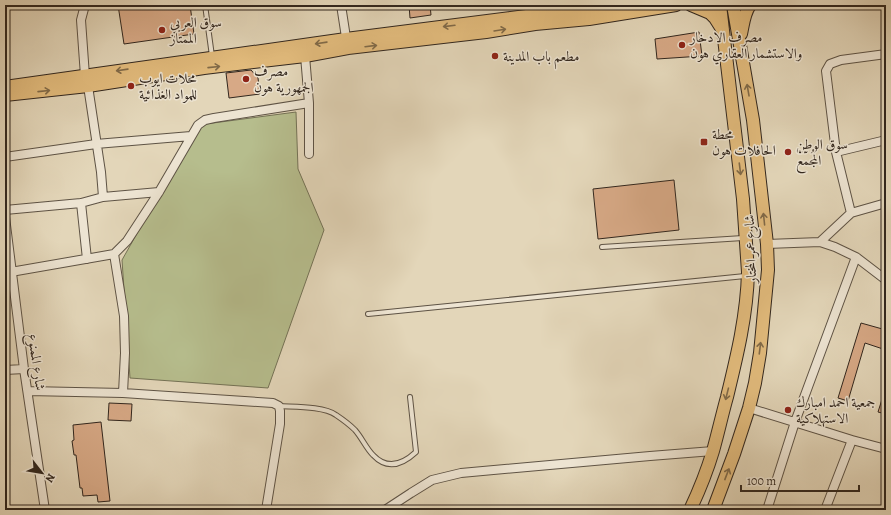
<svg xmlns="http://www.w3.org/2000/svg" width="891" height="515" viewBox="0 0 891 515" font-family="Alegreya,Amiri,serif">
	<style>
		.green { fill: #b6bd8d; stroke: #747256 }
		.building { fill: #d7a986; stroke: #32271e }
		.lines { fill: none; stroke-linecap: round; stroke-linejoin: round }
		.lane-casing { stroke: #5e5345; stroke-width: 6 }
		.street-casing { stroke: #5e5345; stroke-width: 10 }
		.primary-casing { stroke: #32271e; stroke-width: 14 }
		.lane { stroke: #ede4d2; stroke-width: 4 }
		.street { stroke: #ede4d2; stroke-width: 8 }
		.primary { stroke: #e2bb7c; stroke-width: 12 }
		.oneway { stroke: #816a48 }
		.poi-dot { fill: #8f2418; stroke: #ede4d2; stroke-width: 1.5 }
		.labels { text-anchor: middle; stroke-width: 3; stroke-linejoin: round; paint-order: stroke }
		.poi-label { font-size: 14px; fill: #32271e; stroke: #ede4d2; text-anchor: start }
		.street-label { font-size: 14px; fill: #32271e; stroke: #ede4d2 }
	</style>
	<rect width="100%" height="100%" fill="#e3d6b9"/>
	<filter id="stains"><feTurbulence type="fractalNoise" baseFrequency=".005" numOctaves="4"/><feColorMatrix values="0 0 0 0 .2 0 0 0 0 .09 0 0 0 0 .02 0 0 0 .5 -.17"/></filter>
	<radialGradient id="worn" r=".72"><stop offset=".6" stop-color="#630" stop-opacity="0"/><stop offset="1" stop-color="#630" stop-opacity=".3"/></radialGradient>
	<!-- green -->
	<path class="green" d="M 296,112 L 298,169 L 324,230 L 268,388 L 130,378 L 122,260 L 198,125 Z"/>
	<!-- building -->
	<path class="building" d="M 118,5 L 190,5 L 194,34 L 124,44 Z
		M 409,5 L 430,5 L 431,15 L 410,18 Z
		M 699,32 L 702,56 L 657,59 L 655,39 Z
		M 251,70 L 258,78 L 260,94 L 229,98 L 226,73 Z
		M 674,180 L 679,230 L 598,239 L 593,189 Z
		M 861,323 L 886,330 L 886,350 L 865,343 L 848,401 L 838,398 Z
		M 884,393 L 886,393 L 886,414 L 878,412 Z
		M 109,403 L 132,404 L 131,421 L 108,420 Z
		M 101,422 L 110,501 L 98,502 L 97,495 L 83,496 L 82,488 L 80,488 L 76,455 L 74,455 L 72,441 L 74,440 L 73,425 Z"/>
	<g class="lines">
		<defs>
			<path id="lane" d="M 205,5 L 212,56
				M 602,247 L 743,238
				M 368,314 L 745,276
				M 279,406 C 294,407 324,406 336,415 C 342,419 350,425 355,430 C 362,438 366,448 373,455 C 387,470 402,465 416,452 L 410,397"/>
			<path id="street" d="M 341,5 L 347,44
				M 530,5 L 533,20
				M 305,56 L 309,103 L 309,154
				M 85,76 L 81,20 L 85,5
				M 88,86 L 101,172 L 103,197
				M 836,152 L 826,71 L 830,64 L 841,60 L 886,54
				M 5,157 L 96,144 L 191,136
				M 81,203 L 87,259
				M 5,210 L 81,203 L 103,197 L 159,192
				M 851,213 L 836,152 L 886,140
				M 5,217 L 24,369 L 45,510
				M 820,242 L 851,213 L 886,203
				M 767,244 L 820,242 L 835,247 L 856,257 L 886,280
				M 114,254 L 124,316 L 125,353 L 123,393
				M 5,273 L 114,254 L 127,241 L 159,192 L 198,125 L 205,120 L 214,118 L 309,103
				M 5,370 L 24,369
				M 28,391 L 123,393 L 273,403 L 279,406 L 280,411 L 280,424 L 266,510
				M 749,408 L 852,440
				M 385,510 L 411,493 L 432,480 L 461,473 L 650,456 L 713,451
				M 767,510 L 795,422 L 856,257
				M 825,510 L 852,440 L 886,449"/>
			<path id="primary" d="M 691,5 L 710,13 L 715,18 L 722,29
				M 741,34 C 743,25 744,13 750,5
				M 5,87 L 346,39 L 613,5
				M 5,95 L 88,86 L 204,68 L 305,56 L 348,48 L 486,32 L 535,24 L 589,19 L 676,5
				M 690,510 C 699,491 707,471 713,451 C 718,433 722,415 727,397 C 737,356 747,315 748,272 L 743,199 L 720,5
				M 713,510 L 734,454 L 749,408 L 755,383 L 760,353 L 768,270 L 767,244 L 753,120 L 733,5"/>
		</defs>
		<!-- lane casing -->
		<use href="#lane" class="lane-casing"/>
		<!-- street casing -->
		<use href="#street" class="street-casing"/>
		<!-- primary casing -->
		<use href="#primary" class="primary-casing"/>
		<!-- lane -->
		<use href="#lane" class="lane"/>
		<!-- street -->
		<use href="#street" class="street"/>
		<!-- primary -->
		<use href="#primary" class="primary"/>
	</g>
	<!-- one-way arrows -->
	<defs><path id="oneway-shaft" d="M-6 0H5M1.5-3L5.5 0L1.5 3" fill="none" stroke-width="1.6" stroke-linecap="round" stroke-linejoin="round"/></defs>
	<g class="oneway">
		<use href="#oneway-shaft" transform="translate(449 26) rotate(173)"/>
		<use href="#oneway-shaft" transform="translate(500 30) rotate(-9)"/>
		<use href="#oneway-shaft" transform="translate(321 43) rotate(172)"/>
		<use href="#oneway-shaft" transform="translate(371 46) rotate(-7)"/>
		<use href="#oneway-shaft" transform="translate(214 67) rotate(-6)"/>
		<use href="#oneway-shaft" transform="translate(122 70) rotate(172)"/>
		<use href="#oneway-shaft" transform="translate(748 90) rotate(-100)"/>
		<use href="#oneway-shaft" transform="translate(44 91) rotate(-6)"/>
		<use href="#oneway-shaft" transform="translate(740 169) rotate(83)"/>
		<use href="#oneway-shaft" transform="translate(764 219) rotate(-96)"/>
		<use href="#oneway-shaft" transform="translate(760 348) rotate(-83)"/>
		<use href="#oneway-shaft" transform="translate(727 394) rotate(104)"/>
		<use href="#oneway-shaft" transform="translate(727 474) rotate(-69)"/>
	</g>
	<!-- markers -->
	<g class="poi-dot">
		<circle cx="162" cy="30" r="4"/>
		<circle cx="682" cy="45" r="4"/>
		<circle cx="495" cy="56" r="4"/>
		<circle cx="246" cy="79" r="4"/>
		<circle cx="131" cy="86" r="4"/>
		<rect x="700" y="138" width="8" height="8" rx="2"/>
		<circle cx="788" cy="152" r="4"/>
		<circle cx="788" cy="410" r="4"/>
	</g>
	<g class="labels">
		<!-- poi labels -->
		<g class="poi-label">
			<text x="170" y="27">سوق العربي<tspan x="170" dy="16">الممتاز</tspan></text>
			<text x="690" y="42">مصرف الادخار<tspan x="690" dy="16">والاستشمار العقاري هون</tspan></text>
			<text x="503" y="61">مطعم باب المدينة</text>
			<text x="254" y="76">مصرف<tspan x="254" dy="16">الجمهورية هون</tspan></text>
			<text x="139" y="83">محلات ايوب<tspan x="139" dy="16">للمواد الغذائية</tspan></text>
			<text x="712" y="139">محطة<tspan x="712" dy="16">الحافلات هون</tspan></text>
			<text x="796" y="149">سوق الوطن<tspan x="796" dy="16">المُجمّعْ</tspan></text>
			<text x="796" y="407">جمعية احمد امبارك<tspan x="796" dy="16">الاستهلاكية</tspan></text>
		</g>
		<!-- street labels -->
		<g class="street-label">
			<text transform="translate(750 249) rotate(-92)" y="5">شارع عمر المختار</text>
			<text transform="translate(37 362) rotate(82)" y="5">شارع الممنوع</text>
		</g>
	</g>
	<!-- margin -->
	<rect width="891" height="515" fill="none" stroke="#e3d6b9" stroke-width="20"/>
	<rect x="6" y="6" width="879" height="503" fill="none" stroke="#32271e" stroke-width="2"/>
	<rect x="10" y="10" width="871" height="495" fill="none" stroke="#32271e"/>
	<!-- north arrow -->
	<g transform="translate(42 473) rotate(121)" stroke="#ede4d2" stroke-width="3" paint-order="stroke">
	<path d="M0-3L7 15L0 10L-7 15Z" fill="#32271e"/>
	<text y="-6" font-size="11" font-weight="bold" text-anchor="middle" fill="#32271e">N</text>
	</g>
	<!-- scale -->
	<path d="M741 485v6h118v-6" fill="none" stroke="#32271e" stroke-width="2"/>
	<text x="747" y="485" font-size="12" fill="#32271e" stroke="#ede4d2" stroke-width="3" paint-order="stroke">100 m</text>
	<rect width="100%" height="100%" filter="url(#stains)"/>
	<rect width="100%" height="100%" fill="url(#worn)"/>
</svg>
